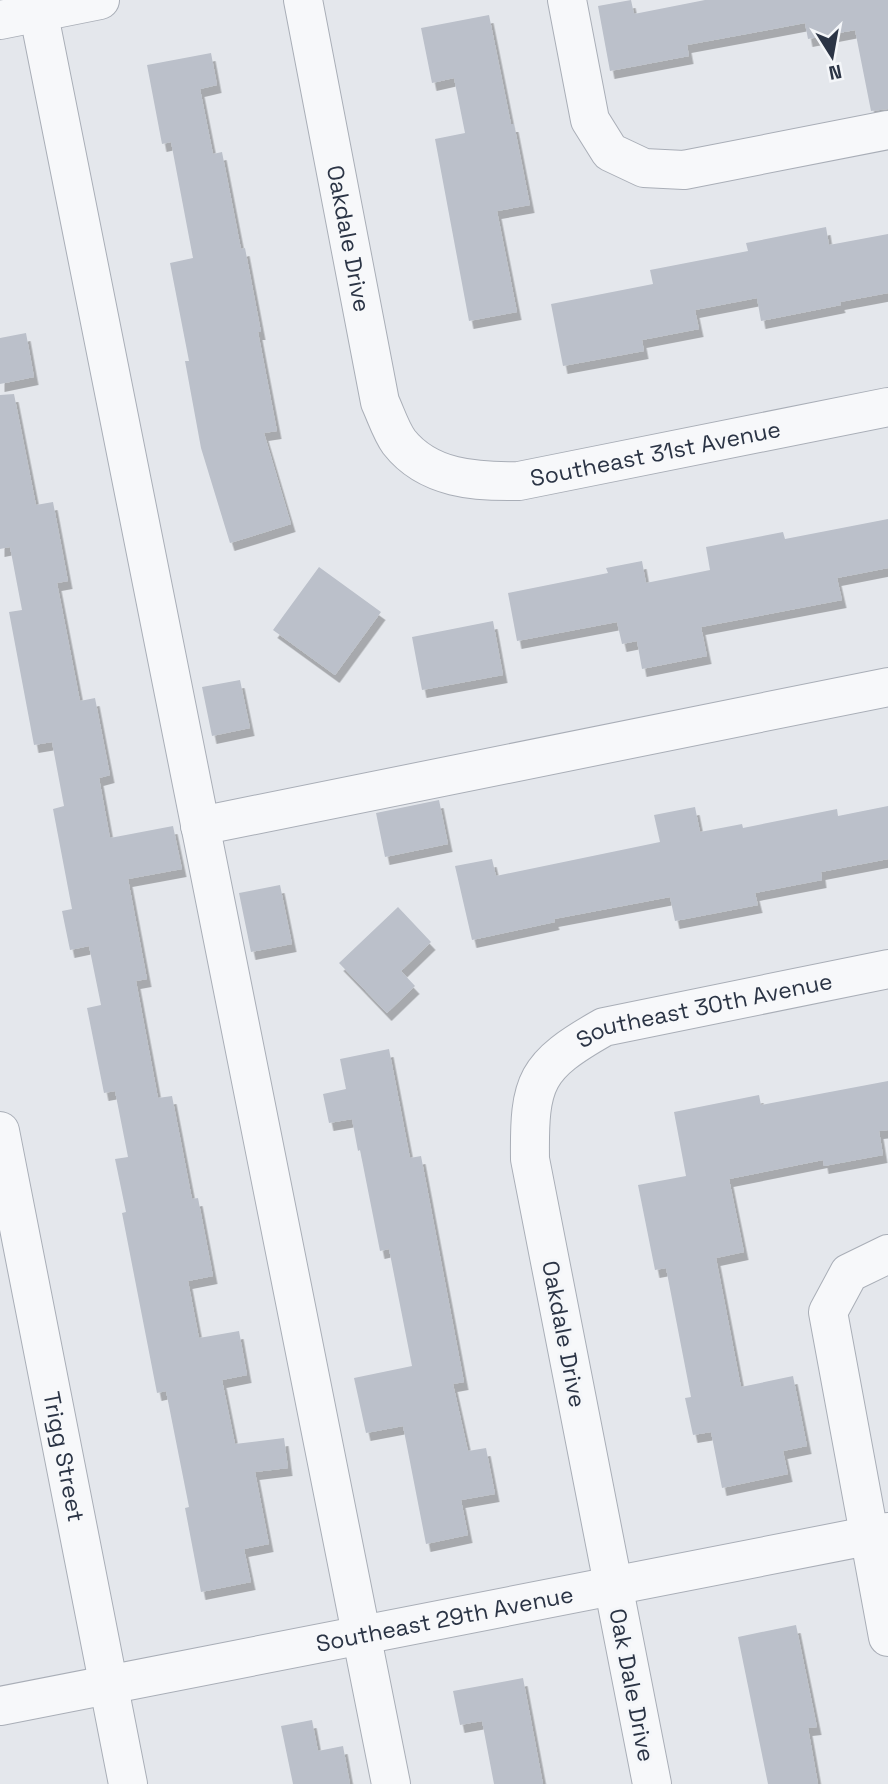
<svg xmlns="http://www.w3.org/2000/svg" width="888" height="1784" viewBox="0 0 888 1784" font-family="'Space Grotesk',sans-serif">
	<style>
		.building { fill: #bbc0ca; filter: url(#shadow) }
		.lines { fill: none; stroke-linecap: round; stroke-linejoin: round }
		.minor-casing { stroke: #a9aeb7; stroke-width: 40 }
		.minor { stroke: #f7f8fa; stroke-width: 38 }
		.labels { text-anchor: middle; stroke-width: 6; stroke-linejoin: round; paint-order: stroke }
		.street-label { font-size: 23px; fill: #2b3445; stroke: #f4f6f9 }
	</style>
	<defs>
		<filter id="shadow"><feDropShadow dx="4.5" dy="8" stdDeviation="0" flood-color="#0004"/></filter>
	</defs>
	<rect width="100%" height="100%" fill="#e4e7ec"/>
	<!-- building -->
	<path class="building" d="M 631,0 L 634,14 L 705,0 L 888,0 L 888,109 L 871,111 L 855,30 L 808,39 L 805,23 L 687,45 L 689,56 L 610,71 L 598,6 Z
		M 489,15 L 511,124 L 514,124 L 530,205 L 497,211 L 517,312 L 469,321 L 435,139 L 465,133 L 454,78 L 432,83 L 421,28 Z
		M 211,53 L 217,85 L 200,89 L 213,154 L 222,152 L 241,249 L 245,248 L 261,332 L 258,332 L 277,431 L 264,433 L 291,524 L 230,543 L 201,448 L 185,361 L 189,361 L 170,263 L 193,258 L 171,142 L 162,144 L 147,65 Z
		M 826,227 L 829,245 L 888,234 L 888,293 L 840,302 L 841,305 L 761,321 L 757,298 L 695,310 L 699,329 L 642,340 L 644,351 L 563,366 L 551,304 L 653,284 L 650,270 L 748,251 L 746,243 Z
		M 26,333 L 34,377 L 0,384 L 0,338 Z
		M 14,394 L 36,505 L 53,502 L 68,581 L 57,583 L 80,701 L 95,698 L 110,775 L 99,778 L 110,838 L 173,826 L 182,869 L 128,879 L 147,979 L 136,981 L 158,1098 L 172,1096 L 192,1199 L 198,1198 L 213,1276 L 188,1281 L 199,1338 L 239,1331 L 247,1375 L 222,1380 L 235,1444 L 284,1438 L 288,1468 L 255,1472 L 269,1544 L 244,1549 L 251,1582 L 201,1592 L 185,1508 L 189,1507 L 166,1391 L 157,1393 L 122,1213 L 126,1212 L 115,1159 L 128,1157 L 115,1091 L 104,1093 L 87,1008 L 101,1005 L 89,946 L 70,950 L 62,911 L 72,909 L 53,809 L 64,806 L 52,742 L 34,745 L 9,612 L 22,610 L 10,547 L 0,549 L 0,395 Z
		M 888,519 L 888,568 L 837,578 L 842,600 L 701,627 L 707,656 L 642,669 L 637,641 L 622,644 L 617,622 L 517,641 L 508,593 L 608,573 L 606,568 L 642,561 L 646,583 L 710,570 L 706,547 L 783,532 L 785,539 Z
		M 319,567 L 381,612 L 335,675 L 273,630 Z
		M 493,621 L 503,675 L 422,690 L 412,637 Z
		M 240,680 L 250,728 L 212,736 L 202,687 Z
		M 439,800 L 448,844 L 385,857 L 376,813 Z
		M 888,806 L 888,859 L 821,872 L 822,880 L 755,893 L 758,905 L 675,921 L 670,897 L 554,919 L 555,922 L 472,940 L 455,866 L 492,859 L 496,876 L 660,842 L 654,815 L 695,807 L 700,832 L 742,824 L 743,828 L 837,809 L 838,816 Z
		M 280,885 L 292,944 L 251,952 L 239,893 Z
		M 398,907 L 431,942 L 401,971 L 415,986 L 387,1013 L 339,963 Z
		M 389,1049 L 410,1158 L 421,1156 L 464,1382 L 453,1384 L 468,1451 L 486,1448 L 495,1494 L 461,1500 L 468,1535 L 426,1544 L 403,1426 L 366,1433 L 354,1378 L 412,1366 L 389,1249 L 380,1251 L 360,1150 L 358,1151 L 352,1119 L 329,1123 L 323,1094 L 346,1089 L 340,1059 Z
		M 888,1081 L 888,1130 L 879,1131 L 883,1155 L 824,1166 L 823,1160 L 729,1179 L 744,1252 L 716,1258 L 741,1387 L 793,1376 L 807,1446 L 783,1451 L 788,1474 L 722,1488 L 711,1432 L 693,1435 L 685,1398 L 691,1397 L 666,1268 L 655,1270 L 638,1185 L 686,1176 L 674,1112 L 759,1095 L 761,1105 Z
		M 796,1625 L 817,1727 L 808,1728 L 818,1784 L 768,1784 L 738,1637 Z
		M 523,1678 L 543,1784 L 494,1784 L 482,1721 L 460,1725 L 453,1691 Z
		M 312,1720 L 318,1751 L 343,1746 L 350,1784 L 293,1784 L 281,1726 Z"/>
	<g class="lines">
		<defs>
			<g id="minor">
				<path d="M 36,0 L 391,1784"/>
				<path id="s1" d="M 303,0 L 380,402 C 386,415 391,431 399,442 C 428,479 476,482 519,481 L 888,407"/>
				<path d="M 567,0 L 590,120 L 610,152 L 644,168 L 684,170 L 888,130"/>
				<path d="M 0,20 L 100,0"/>
				<path d="M 200,826 L 888,687"/>
				<path id="s2" d="M 0,1131 L 128,1784"/>
				<path d="M 888,1254 L 849,1273 L 828,1312 L 888,1637"/>
				<path id="s3" d="M 0,1706 L 888,1532"/>
				<path id="s4" d="M 652,1784 L 530,1159 C 529,1081 535,1066 604,1027 L 888,969"/>
			</g>
		</defs>
		<!-- minor casing -->
		<use href="#minor" class="minor-casing"/>
		<!-- minor -->
		<use href="#minor" class="minor"/>
	</g>
	<g class="labels">
		<!-- street labels -->
		<g class="street-label">
			<text dy="8" stroke="none"><textPath href="#s1" startOffset="243">Oakdale Drive</textPath></text>
			<text dy="8" stroke="none"><textPath href="#s1" startOffset="724">Southeast 31st Avenue</textPath></text>
			<text dy="8" stroke="none"><textPath href="#s4" startOffset="903">Southeast 30th Avenue</textPath></text>
			<text transform="translate(564 1334) rotate(79)" y="8">Oakdale Drive</text>
			<text dy="8" stroke="none"><textPath href="#s2" startOffset="332">Trigg Street</textPath></text>
			<text dy="8" stroke="none"><textPath href="#s3" startOffset="453">Southeast 29th Avenue</textPath></text>
			<text transform="translate(632 1685) rotate(79)" y="8">Oak Dale Drive</text>
		</g>
	</g>
	<!-- north arrow -->
	<g transform="translate(832 56) rotate(169)" stroke="#f4f6f9" stroke-width="5" paint-order="stroke">
	<path d="M0-5L12 26L0 18L-12 26Z" fill="#2b3445"/>
	<text y="-10" font-size="19" font-weight="bold" text-anchor="middle" fill="#2b3445">N</text>
	</g>
</svg>
